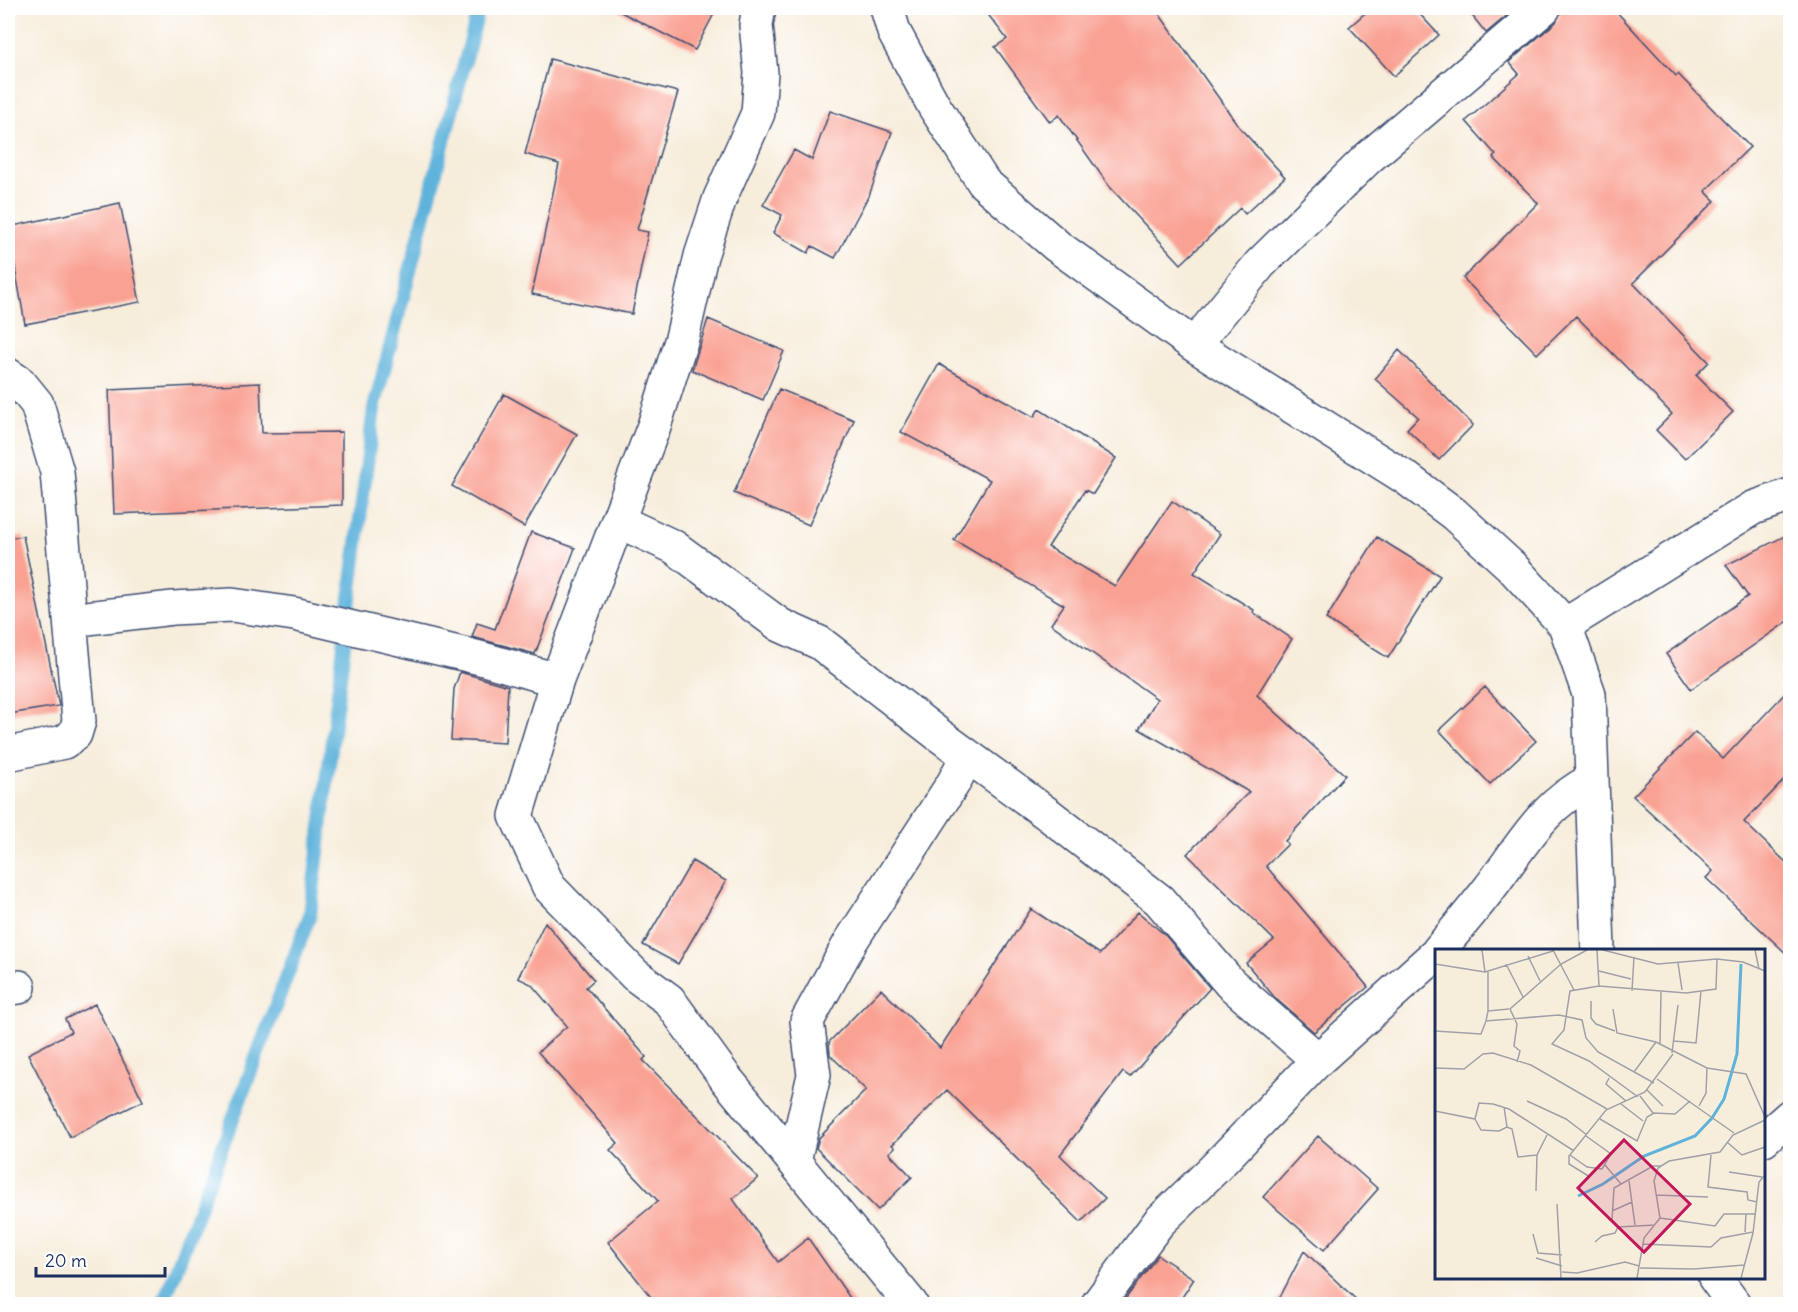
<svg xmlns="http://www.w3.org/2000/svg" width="1798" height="1312" viewBox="0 0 1798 1312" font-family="Delius,sans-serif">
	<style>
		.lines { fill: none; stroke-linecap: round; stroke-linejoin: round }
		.stream { stroke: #5fb3db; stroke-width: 14 }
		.building { fill: #f9a193 }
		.minor-casing { stroke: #3c4c71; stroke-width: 36 }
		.minor { stroke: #fff; stroke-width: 33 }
		.inset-river { fill: none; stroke: #5fb3db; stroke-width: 3 }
		.inset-road { fill: none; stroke: #9fa1a9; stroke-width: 1.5 }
		.view { fill: #c2185b; fill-opacity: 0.15; stroke: #c2185b; stroke-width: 3 }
		.inset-edge { fill: none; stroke: #1b2f5e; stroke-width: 3 }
	</style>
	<rect width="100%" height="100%" fill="#fff"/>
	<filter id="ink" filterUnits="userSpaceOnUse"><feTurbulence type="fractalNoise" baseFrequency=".0167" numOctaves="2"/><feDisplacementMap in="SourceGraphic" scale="12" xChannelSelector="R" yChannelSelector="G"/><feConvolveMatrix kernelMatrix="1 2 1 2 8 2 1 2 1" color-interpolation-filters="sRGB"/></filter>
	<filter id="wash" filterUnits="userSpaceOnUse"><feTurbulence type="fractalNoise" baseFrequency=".008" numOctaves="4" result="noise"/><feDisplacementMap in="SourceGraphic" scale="24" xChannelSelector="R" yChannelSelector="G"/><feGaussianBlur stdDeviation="1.35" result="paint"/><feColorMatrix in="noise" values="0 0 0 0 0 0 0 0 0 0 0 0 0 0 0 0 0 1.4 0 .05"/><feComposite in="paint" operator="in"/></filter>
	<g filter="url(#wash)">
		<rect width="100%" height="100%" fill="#f7eddb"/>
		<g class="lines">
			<!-- stream -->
			<path class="stream" d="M 163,1304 L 310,915 L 374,408 L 479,8"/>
		</g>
		<g id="blocks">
			<!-- building -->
			<path class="building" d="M 613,8 L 717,8 L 695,50 Z
				M 983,8 L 1155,8 L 1240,128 L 1285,177 L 1245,214 L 1240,208 L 1181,264 L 1109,186 L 1059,115 L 1050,122 L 995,47 L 1007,39 Z
				M 1371,8 L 1414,8 L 1439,35 L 1394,76 L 1349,27 Z
				M 1466,8 L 1516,8 L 1486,33 Z
				M 1562,8 L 1613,8 L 1676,76 L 1678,74 L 1750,147 L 1705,191 L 1715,201 L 1633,283 L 1709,362 L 1696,375 L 1733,412 L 1685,459 L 1656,430 L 1672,414 L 1576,316 L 1537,354 L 1463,278 L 1538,203 L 1493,157 L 1496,155 L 1466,121 L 1519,74 L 1509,62 L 1556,22 Z
				M 550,59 L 678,92 L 637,230 L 648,232 L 632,314 L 532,294 L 559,164 L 525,154 Z
				M 830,111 L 892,132 L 870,193 L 835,258 L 812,246 L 808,253 L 773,233 L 782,215 L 763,205 L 794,150 L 812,160 Z
				M 120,203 L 140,302 L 25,324 L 8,227 Z
				M 708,319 L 784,351 L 763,400 L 692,370 Z
				M 1399,350 L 1473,425 L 1439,460 L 1407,429 L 1418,417 L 1375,379 Z
				M 939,364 L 1034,417 L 1039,409 L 1116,458 L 1093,494 L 1085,490 L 1048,547 L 1115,586 L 1172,501 L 1220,534 L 1194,573 L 1254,610 L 1253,612 L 1292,639 L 1257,695 L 1345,775 L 1285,841 L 1288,844 L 1266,866 L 1368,987 L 1314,1032 L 1276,999 L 1246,963 L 1274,940 L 1187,854 L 1249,792 L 1139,729 L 1157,699 L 1051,624 L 1064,605 L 954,540 L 990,480 L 901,432 Z
				M 260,383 L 262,433 L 342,432 L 342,505 L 114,514 L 109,390 Z
				M 779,389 L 854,420 L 809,525 L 734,493 Z
				M 504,394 L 577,434 L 524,527 L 452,486 Z
				M 531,532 L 575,548 L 535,654 L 472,637 L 477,623 L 495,629 Z
				M 1791,533 L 1791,619 L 1691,689 L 1666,654 L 1748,596 L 1726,565 Z
				M 23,536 L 59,706 L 8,714 L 8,538 Z
				M 1377,537 L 1440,576 L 1388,658 L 1326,619 Z
				M 460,672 L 508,686 L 505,743 L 451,740 L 454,689 Z
				M 1485,687 L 1536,741 L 1490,784 L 1439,730 Z
				M 1791,687 L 1791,773 L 1744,822 L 1791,867 L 1791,958 L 1706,878 L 1713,871 L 1633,796 L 1695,732 L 1723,759 Z
				M 692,861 L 726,881 L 678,964 L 643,945 Z
				M 1031,909 L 1100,954 L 1138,912 L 1165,935 L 1210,988 L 1130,1077 L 1123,1072 L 1060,1155 L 1105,1198 L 1081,1222 L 947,1090 L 892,1145 L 895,1147 L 889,1153 L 912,1177 L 878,1210 L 816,1148 L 819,1138 L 866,1090 L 830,1055 L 829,1042 L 881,989 L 940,1048 Z
				M 545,922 L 594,980 L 586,987 L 646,1057 L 643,1060 L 758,1178 L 733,1199 L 778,1262 L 808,1238 L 855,1305 L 657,1305 L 608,1242 L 658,1201 L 610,1150 L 618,1143 L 538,1052 L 567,1026 L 531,984 L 518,978 Z
				M 95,1004 L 143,1101 L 70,1137 L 28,1054 L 71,1032 L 65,1019 Z
				M 1318,1136 L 1378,1189 L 1324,1250 L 1263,1197 Z
				M 1304,1251 L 1362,1305 L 1276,1305 Z
				M 1158,1255 L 1194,1279 L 1177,1305 L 1121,1305 Z"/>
		</g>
	</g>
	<g filter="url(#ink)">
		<use href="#blocks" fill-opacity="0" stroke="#3c4c71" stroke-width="1.5"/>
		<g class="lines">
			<defs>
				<path id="minor" d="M 759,8 L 756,25 L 761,73 L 758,113 L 720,198 L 701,256 L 682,338 L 654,426 L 557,680 L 516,816 L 549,887 L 635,975 L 669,1000 L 727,1080 L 911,1304
					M 887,8 L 894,32 L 934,106 L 984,183 L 1057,246 L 1194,345 L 1406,478 L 1454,514 L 1511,566 L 1565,625 L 1589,694 L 1598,950
					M 1194,345 L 1260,264 L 1368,158 L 1544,8
					M 8,375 L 20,383 L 37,404 L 57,472 L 79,721 L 75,734 L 64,742 L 8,754
					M 618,521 L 674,547 L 780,625 L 820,643 L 939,735 L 1049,815 L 1159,900 L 1230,983 L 1318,1060
					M 70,620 L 173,608 L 232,605 L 294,614 L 480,658 L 557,680
					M 1565,625 L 1753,508 L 1790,495
					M 1439,950 C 1456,930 1473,910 1489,889 C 1522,846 1541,806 1592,780
					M 8,988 L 19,987
					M 1764,1139 L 1790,1116
					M 794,1161 L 814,1075 L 807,1021 L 851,941 L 954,782 L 967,756
					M 1715,1278 L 1734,1304
					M 1098,1304 L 1159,1222 L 1214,1169 L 1318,1060 L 1436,954"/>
			</defs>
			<!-- minor casing -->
			<use href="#minor" class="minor-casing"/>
			<!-- minor -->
			<use href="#minor" class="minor"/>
		</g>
	</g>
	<!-- overview -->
	<g transform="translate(1435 949)">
		<rect width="330" height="330" fill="#f7eddb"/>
		<path class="inset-river" d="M 143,247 L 168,235 L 209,207 L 260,187 L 277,169 L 289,150 L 302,105 L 306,15"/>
		<path class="inset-road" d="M 47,1 L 50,23 L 118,2M 118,1 L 139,41M 162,1 L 164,37M 168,1 L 223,15 L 282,10 L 308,13 L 330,22M 320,1 L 324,20M 93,7 L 105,32M 243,14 L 247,41M 0,15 L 50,23M 71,15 L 88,48M 53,22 L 53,62 L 74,60M 164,22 L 196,30M 197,42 L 199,8M 156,52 L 156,69 L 161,75 L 180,82M 178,60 L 182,84 L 221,93 L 272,119 L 271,144 L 264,157M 53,62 L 51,72 L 124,66 L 147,71 L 151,89 L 163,103 L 219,134M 0,82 L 46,85 L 51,72M 239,92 L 261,94 L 266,42M 225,95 L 226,43M 237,104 L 243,56M 82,113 L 85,102 L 79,97 L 82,75 L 75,60 L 126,15 L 152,1M 0,119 L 29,120 L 48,105 L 58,104 L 96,116 L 172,160M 272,119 L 311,125 L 330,168M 199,123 L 221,93M 174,129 L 171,135 L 191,152M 222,130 L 299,184M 212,141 L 228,157M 205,147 L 218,164M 203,148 L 154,112 L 117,95 L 129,81 L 135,42 L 164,37 L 251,44 L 281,40 L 282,10M 92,152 L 131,170 L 152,186M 186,155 L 208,172M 0,162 L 40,170 L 44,154 L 58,155 L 74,160 L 139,202M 40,170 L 46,181 L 64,182 L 72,178 L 69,158M 165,170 L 202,192 L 212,168 L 219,164 L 240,165 L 255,152M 72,178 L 77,180 L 83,208 L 102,206M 293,194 L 307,206 L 330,198M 135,206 L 152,218 L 167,220 L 176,205 L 151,187M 276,206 L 273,238 L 312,243 L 313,251 L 322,253M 170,216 L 186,235M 294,223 L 327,228M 155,228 L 134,215 L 134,207 L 171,161 L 210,143 L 238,105M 194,232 L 200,276M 101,242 L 102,206 L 112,186M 221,246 L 273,248M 122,255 L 126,329M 177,262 L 197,253M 225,269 L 280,277 L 289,265 L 321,265M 183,278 L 177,271 L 179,239 L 218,217 L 226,217M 183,278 L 220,276M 310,283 L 311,265M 98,285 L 103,304 L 127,306M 160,293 L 167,287 L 180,284 L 183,278M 208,295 L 276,298 L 286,289 L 318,283M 101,309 L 127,317M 205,319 L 259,320 L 309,316M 127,323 L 142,324 L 190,313 L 204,317M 202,329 L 209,289 L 225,269 L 219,232 L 223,219 L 234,212 L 285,203 L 298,186 L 330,171M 306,329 L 318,284 L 324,233 L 330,226"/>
		<path class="view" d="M 189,191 L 255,255 L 209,303 L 143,239 Z"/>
		<rect width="330" height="330" class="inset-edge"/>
	</g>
	<!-- margin -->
	<rect width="1798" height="1312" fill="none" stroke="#fff" stroke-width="30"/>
	<!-- scale -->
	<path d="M36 1267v9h129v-9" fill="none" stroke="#1b2f5e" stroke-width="3"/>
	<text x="45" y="1267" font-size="18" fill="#1b2f5e" stroke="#ffffff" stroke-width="4.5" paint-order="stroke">20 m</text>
</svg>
